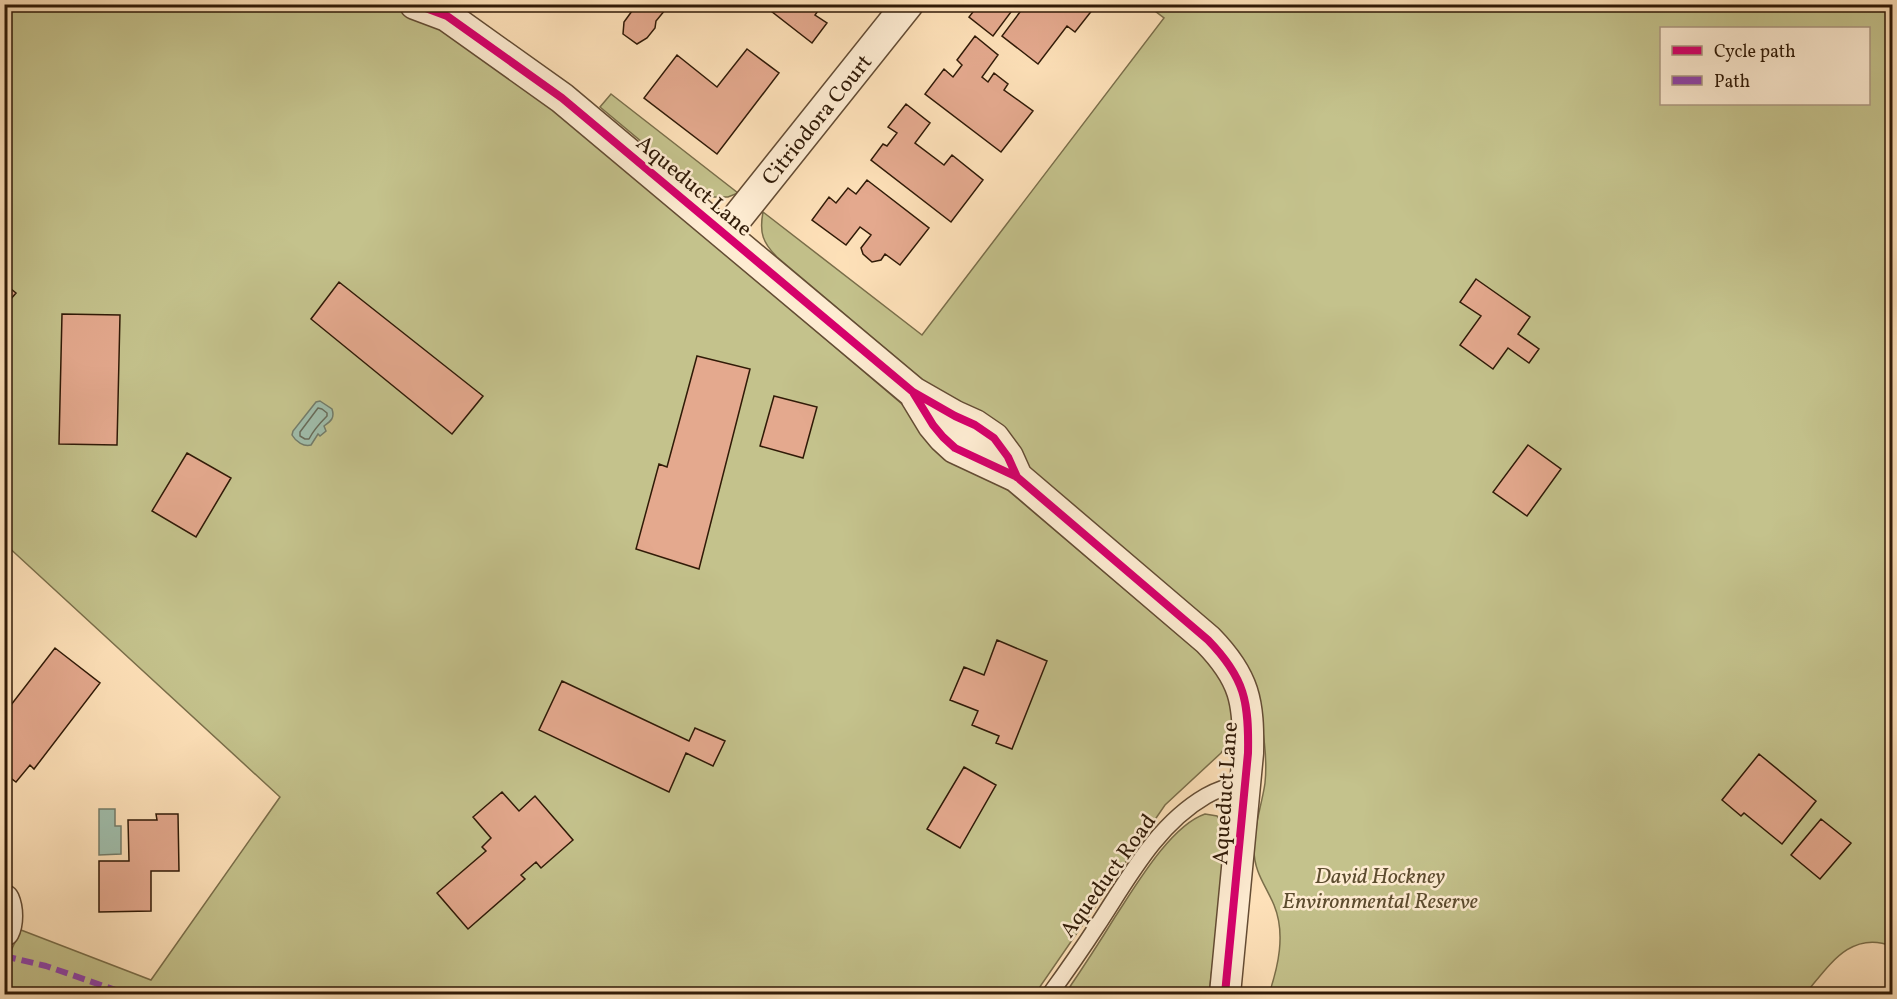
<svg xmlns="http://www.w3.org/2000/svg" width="1897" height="999" viewBox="0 0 1897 999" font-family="Vollkorn,serif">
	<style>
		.green { fill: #c4c28c; stroke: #7a6e4a; stroke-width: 1.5; fill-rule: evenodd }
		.water { fill: #a0beac; stroke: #737c6a; stroke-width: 1.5 }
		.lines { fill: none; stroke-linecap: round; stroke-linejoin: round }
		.shore { stroke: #686c5a; stroke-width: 1.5 }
		.building { fill: #e4a98e; stroke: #301a07; stroke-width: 1.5 }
		.lane-casing { stroke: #644c34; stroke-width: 18 }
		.street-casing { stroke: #644c34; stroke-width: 33 }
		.lane { stroke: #feecd2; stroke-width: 15 }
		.street { stroke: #feecd2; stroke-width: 30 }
		.quiet { stroke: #8e44ad; stroke-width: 6; stroke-dasharray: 12 6; stroke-linecap: butt }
		.cycleway-casing { stroke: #feecd2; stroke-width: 11 }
		.cycleway { stroke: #d6006c; stroke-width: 8 }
		.labels { text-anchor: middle; stroke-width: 5; stroke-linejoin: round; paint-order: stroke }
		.street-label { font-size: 22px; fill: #301a07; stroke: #feecd2 }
		.park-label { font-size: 22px; font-style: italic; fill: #5c4c2f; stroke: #feecd2 }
	</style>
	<rect width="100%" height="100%" fill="#fee1b9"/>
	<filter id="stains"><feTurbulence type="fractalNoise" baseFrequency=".00333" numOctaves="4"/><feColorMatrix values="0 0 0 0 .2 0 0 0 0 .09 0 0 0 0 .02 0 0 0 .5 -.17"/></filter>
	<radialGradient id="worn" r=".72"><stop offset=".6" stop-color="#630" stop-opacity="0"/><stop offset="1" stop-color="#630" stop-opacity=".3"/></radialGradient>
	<!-- green -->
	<path class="green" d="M 4,5 L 389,5 L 437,28 L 527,88 L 639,180 L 909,410 L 997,481 L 1216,667 L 1231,693 L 1234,729 L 1231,738 L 1221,753 L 1165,805 L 1035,994 L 5,994 L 5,963 L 21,930 L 151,980 L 280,797 L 5,544 Z
		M 1147,5 L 1892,5 L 1892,946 C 1850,930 1829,966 1805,994 L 1269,994 C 1278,967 1286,934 1274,905 C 1266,886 1254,872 1254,850 C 1253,828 1262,805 1265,783 C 1268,754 1262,725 1257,697 L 1037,477 L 1022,459 L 957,409 L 777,257 C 763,243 759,233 763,212 L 922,335 L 1164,18 ZM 1662,28 L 1868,28 L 1868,104 L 1662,104 Z
		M 611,94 L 738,193 L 728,197 L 713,197 L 702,192 L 600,107 Z
		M 1205,814 L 1217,816 L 1224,829 L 1226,840 L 1224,867 L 1209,994 L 1065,994 C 1082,969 1099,943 1115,917 C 1135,887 1170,826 1205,814 Z"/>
	<!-- water -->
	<path class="water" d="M 320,401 L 332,409 C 335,418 331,421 324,426 L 326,431 L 320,436 L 318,434 L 311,445 C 304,447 296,442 292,435 L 293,431 L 316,402 Z
		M 99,809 L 115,809 L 115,826 L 121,826 L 121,854 L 99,855 Z"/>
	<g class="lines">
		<!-- shore -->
		<path class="shore" d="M 318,408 L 322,409 L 327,413 L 327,416 C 321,422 313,431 309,439 L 305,439 L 300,436 L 300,432 Z"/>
	</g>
	<!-- building -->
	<path class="building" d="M 635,4 L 670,4 L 656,21 L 655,28 L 647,38 L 637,44 L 623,34 L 624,22 L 632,11 L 641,10 Z
		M 762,4 L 823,4 L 815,15 L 827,23 L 812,43 Z
		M 979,4 L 1001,4 L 1011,12 L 993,36 L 969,17 Z
		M 1026,4 L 1097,4 L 1075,32 L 1067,26 L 1038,64 L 1002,36 Z
		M 975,36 L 998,55 L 982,77 L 988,82 L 994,73 L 1008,84 L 1004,90 L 1033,111 L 1001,152 L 925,94 L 944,69 L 953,77 L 962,65 L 957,60 Z
		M 747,49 L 779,73 L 717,154 L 644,98 L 677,55 L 717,87 Z
		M 906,104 L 930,123 L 915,143 L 944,165 L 952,155 L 983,180 L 951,222 L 871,160 L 883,144 L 887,146 L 897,133 L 888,127 Z
		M 867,180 L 929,228 L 900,265 L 885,254 L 881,260 L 872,262 L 863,254 L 861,248 L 871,235 L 860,227 L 846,245 L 812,220 L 829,197 L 836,203 L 848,188 L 856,194 Z
		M 1476,279 L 1530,317 L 1518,334 L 1539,349 L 1529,363 L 1508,348 L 1493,369 L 1460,345 L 1481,316 L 1460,302 Z
		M 339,282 L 483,396 L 452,434 L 311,319 Z
		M 4,283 L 16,293 L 4,307 Z
		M 62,314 L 120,315 L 117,445 L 59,444 Z
		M 697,356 L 750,369 L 699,569 L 636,549 L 659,464 L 667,467 Z
		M 774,396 L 817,407 L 803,458 L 760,446 Z
		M 1528,445 L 1561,469 L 1527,516 L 1493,492 Z
		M 187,453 L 231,478 L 196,537 L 152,511 Z
		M 997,640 L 1047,661 L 1012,749 L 996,743 L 999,736 L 972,725 L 978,711 L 950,700 L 964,667 L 984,675 Z
		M 55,648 L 100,683 L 34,769 L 30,765 L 16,782 L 4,773 L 4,714 Z
		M 562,681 L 689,741 L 695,728 L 725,741 L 713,766 L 686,753 L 669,792 L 539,730 Z
		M 1759,754 L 1816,801 L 1782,844 L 1744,813 L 1741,816 L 1722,800 Z
		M 964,767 L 996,785 L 960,848 L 927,829 Z
		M 502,792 L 519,811 L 535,796 L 573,840 L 541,868 L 536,862 L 521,875 L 525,879 L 468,929 L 437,893 L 486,851 L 482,847 L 491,838 L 473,817 Z
		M 156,814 L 178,814 L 179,871 L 151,871 L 151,911 L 99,912 L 99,861 L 129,861 L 128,820 L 157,820 Z
		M 1821,819 L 1851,843 L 1820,879 L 1791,855 Z"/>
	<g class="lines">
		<defs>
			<path id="lane" d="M 1050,994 C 1066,972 1082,949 1097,926 C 1128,879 1156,825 1206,796 C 1218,789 1232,785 1245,782"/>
			<path id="street" d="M 415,4 L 447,16 L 562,98 L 913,392 L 955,416 L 975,425 L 994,438 L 1008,457 L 1017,477
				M 725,233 L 908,4
				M 916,397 L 933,425 L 943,437 L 955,448 L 1017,477 L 1208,640 C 1245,678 1249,702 1248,753 L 1225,994
				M 4,900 C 8,909 8,923 4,931"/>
		</defs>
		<!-- lane casing -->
		<use href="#lane" class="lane-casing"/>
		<!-- street casing -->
		<use href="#street" class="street-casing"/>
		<!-- lane -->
		<use href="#lane" class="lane"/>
		<!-- street -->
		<use href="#street" class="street"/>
		<!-- quiet -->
		<path class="quiet" d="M 4,956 L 46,966 L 127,994"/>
		<defs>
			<path id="cycleway" d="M 415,4 L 447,16 L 562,98 L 913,392 L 955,416 L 975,425 L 994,438 L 1008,457 L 1017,477
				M 914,394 L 933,425 L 943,437 L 955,448 L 1017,477 L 1208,640 C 1245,678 1249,702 1248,753 L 1225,994"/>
		</defs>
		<!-- cycleway casing -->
		<use href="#cycleway" class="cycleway-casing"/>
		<!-- cycleway -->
		<use href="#cycleway" class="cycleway"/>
	</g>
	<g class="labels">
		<!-- street labels -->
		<g class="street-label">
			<text transform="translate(816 119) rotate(-51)" y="8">Citriodora Court</text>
			<text transform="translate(695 185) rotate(40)" y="8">Aqueduct Lane</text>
			<text transform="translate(1224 793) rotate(-86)" y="8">Aqueduct Lane</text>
			<text transform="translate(1107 875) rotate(-54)" y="8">Aqueduct Road</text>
		</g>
		<!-- park labels -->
		<g class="park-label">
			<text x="1380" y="883">David Hockney<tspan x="1380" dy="25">Environmental Reserve</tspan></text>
		</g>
	</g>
	<!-- margin -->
	<rect width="1897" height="999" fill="none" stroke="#fee1b9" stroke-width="24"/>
	<rect x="6" y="6" width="1885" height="987" fill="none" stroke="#301a07" stroke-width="3"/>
	<rect x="12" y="12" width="1873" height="975" fill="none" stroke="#301a07" stroke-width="1.5"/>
	<!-- legend -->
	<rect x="1660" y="27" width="210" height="78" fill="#feecd2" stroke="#ac9881" stroke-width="1.5"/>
	<rect x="1672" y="46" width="30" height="9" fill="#d6006c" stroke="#ac9881" stroke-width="1.5"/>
	<text x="1714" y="57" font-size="18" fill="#301a07">Cycle path</text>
	<rect x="1672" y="76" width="30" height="9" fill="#8e44ad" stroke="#ac9881" stroke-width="1.5"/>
	<text x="1714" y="87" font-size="18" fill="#301a07">Path</text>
	<rect width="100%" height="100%" filter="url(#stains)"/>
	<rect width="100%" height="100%" fill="url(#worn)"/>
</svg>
